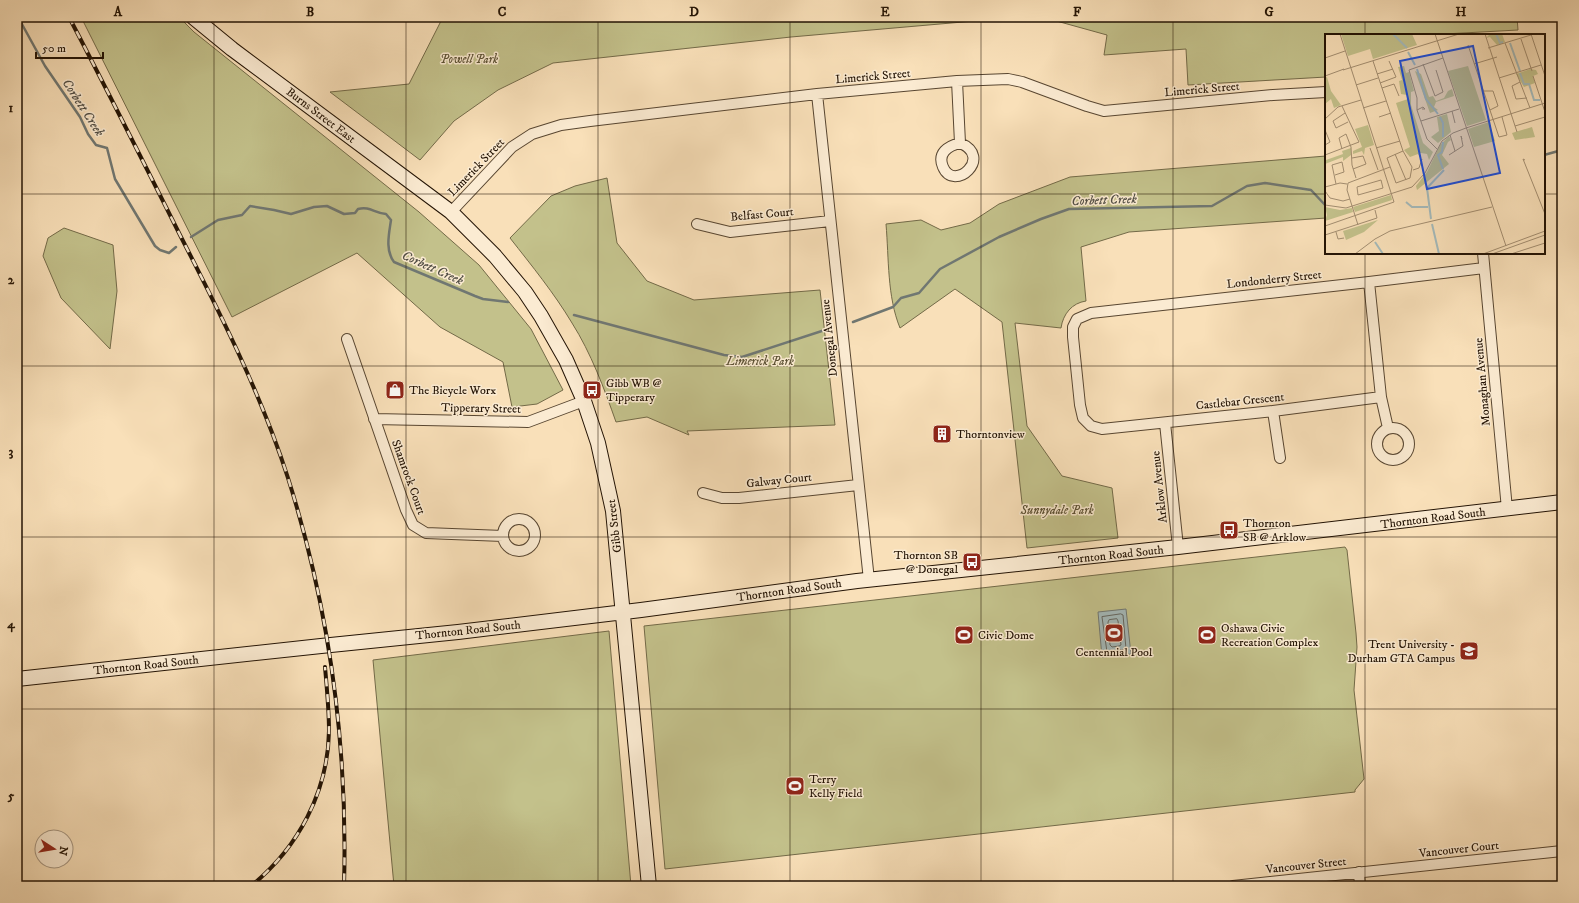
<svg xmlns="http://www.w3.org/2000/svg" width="1579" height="903" viewBox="0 0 1579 903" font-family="'IM FELL DW Pica',serif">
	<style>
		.green { fill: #c3c18b; stroke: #736a48 }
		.water { fill: #a4babb; stroke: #707772 }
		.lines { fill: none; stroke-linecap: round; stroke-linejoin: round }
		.shore { stroke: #646660; stroke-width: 1 }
		.stream { stroke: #707772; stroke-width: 2.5 }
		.street-casing { stroke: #584631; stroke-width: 12 }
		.secondary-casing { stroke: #231304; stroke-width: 16 }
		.street { stroke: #fbebd2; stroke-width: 10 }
		.secondary { stroke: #fbebd2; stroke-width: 14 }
		.rail-casing { stroke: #231304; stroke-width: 4 }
		.rail { stroke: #fbebd2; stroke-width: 2.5; stroke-dasharray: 8; stroke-linecap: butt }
		.grid { fill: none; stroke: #231304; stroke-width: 1; stroke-opacity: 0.55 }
		.labels { text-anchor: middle; stroke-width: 3; stroke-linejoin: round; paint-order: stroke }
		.park-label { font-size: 12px; font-style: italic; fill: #5b5033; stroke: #fbebd2 }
		.street-label { font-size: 12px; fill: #231304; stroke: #fbebd2 }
		.poi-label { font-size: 12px; fill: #231304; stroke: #fbebd2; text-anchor: start }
		.water-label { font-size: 13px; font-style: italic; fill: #504d44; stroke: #fbebd2 }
		.inset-river { fill: none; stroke: #a4babb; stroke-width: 2 }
		.inset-road { fill: none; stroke: #a38e71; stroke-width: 1 }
		.view { fill: #1d4ed8; fill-opacity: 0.15; stroke: #1d4ed8; stroke-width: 2 }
		.inset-edge { fill: none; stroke: #231304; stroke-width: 2 }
		.neatline { fill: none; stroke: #231304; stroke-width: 1.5 }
		.grid-label { font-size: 13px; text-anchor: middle; font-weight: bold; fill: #231304 }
	</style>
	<rect width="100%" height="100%" fill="#f9e0b9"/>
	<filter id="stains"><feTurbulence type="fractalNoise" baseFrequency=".005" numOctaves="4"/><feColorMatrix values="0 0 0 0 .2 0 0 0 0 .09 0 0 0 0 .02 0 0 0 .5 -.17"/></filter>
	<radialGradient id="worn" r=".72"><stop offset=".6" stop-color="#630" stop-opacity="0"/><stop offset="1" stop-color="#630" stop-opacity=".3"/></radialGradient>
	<!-- green -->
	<path class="green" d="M 81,17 L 179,17 L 194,32 L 419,212 L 479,265 L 531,329 L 563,390 L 537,404 L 512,407 L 503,362 L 440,327 L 357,253 L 232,317 Z
		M 441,17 L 1020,17 L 791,37 L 553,63 L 498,90 L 454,121 L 420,160 L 330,92 L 409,84 L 441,21 Z
		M 1042,17 L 1517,17 L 1518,30 L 1426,35 L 1326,35 L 1326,77 L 1188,85 L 1186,49 L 1104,55 L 1107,35 Z
		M 1326,156 L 1326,218 L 1129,232 L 1081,247 L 1086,301 C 1072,303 1063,314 1061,328 L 1015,323 L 1027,426 L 1062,476 L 1112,488 L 1118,538 L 1027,548 L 1002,322 L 955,289 L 900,328 C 887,296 889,259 886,224 L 921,220 L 941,230 L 970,223 L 999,204 L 1070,177 Z
		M 607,178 L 617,243 L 647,281 L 694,300 L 820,290 L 835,425 L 687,431 L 689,435 L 647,417 L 616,422 C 604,388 591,353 572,323 C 554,293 532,266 510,238 L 551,196 L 575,186 Z
		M 64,228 L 113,245 L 117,291 L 110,349 L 61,298 L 43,256 L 48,238 Z
		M 1345,547 L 1347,550 L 1356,633 L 1357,647 L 1354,690 L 1364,779 L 1355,790 L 1355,792 L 665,869 L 644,626 Z
		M 609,631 L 631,886 L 394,886 L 373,660 Z"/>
	<!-- water -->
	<path class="water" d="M 1126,609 L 1131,654 L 1102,657 L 1098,612 Z"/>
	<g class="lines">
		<!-- shore -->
		<path class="shore" d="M 1121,614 L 1123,615 L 1126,649 L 1107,652 L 1102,617 Z
			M 1117,619 L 1118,621 L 1121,645 L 1119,646 L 1112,647 L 1110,645 L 1108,622 L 1109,620 Z"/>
		<!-- stream -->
		<path class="stream" d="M 18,17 L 45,66 L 80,117 L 88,134 L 96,145 L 107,148 L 115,179 L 155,246 L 160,250 L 169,253 L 176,247
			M 1544,155 L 1562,150
			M 191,237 L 218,220 L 242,215 L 250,206 L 274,210 L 291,214 L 314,207 L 327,206 L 344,214 L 355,213 L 358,209 C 370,206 374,213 386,214 L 391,220 C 389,234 385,250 394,262 L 475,296 L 483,299 L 508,302
			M 574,315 L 724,355 L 742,357 L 828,329
			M 853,322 L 893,307 L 901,298 L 919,293 L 940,269 L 999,237 L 1041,219 L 1069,209 L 1212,206 L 1247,186 L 1265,183 L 1311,190 L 1326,206"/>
		<defs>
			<path id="street" d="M 957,81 L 960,143 C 994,157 954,193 943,167 C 937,153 948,146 960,143
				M 817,94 L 869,580
				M 451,212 L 512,147 L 532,134 L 561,125 L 590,121 L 817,94 L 957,81 L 1008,79 L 1022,82 L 1087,106 L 1104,111 L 1273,95 L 1326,92
				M 697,224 L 730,232 L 830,221
				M 1483,253 L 1507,509
				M 1369,282 L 1381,397 L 1388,428
				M 347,339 L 406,510 L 413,525 L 426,533 L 503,536
				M 1381,397 L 1273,411 L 1102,429 L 1091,426 L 1083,418 L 1080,405 L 1073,337 L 1073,327 L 1077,319 L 1091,313 L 1369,282 L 1484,268
				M 1273,411 L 1280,458
				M 374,419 L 528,422 L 584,401
				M 1165,423 L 1178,547
				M1377 444a16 16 0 1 1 32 0a16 16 0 1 1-32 0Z
				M 703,493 L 722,498 L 739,498 L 858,485
				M503 535a16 16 0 1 1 32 0a16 16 0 1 1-32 0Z
				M 1359,872 L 1360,886
				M 1233,886 L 1562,851"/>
			<path id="secondary" d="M 193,17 L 232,49 L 451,212 L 495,256 L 525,292 L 541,316 L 566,360 L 584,401 L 598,443 L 613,511 L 649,886
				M 17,679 L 321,646 L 458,632 L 641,610 L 857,581 L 1178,547 L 1562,502"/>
		</defs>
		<!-- street casing -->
		<use href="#street" class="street-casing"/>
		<!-- secondary casing -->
		<use href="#secondary" class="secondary-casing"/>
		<!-- street -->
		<use href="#street" class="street"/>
		<!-- secondary -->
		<use href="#secondary" class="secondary"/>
		<defs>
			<path id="rail" d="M 69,17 C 107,90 144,163 181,237 C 221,315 261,394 288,478 C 330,611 348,747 344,886
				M 251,886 C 298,848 328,792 329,731 C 329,710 327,689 325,667"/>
		</defs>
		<!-- rail casing -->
		<use href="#rail" class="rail-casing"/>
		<!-- rail -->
		<use href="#rail" class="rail"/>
	</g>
	<!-- grid -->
	<path class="grid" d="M 214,17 L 214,886M 406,17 L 406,886M 598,17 L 598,886M 790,17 L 790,886M 981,17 L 981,886M 1173,17 L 1173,886M 1365,17 L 1365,35M 17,194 L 1326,194M 1544,194 L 1562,194M 1365,253 L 1365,886M 17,366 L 1562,366M 17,537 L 1562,537M 17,709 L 1562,709"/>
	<!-- icons -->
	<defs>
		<symbol id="shop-square" viewBox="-11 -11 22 22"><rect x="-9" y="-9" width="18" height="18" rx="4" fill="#8f2418" stroke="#fbebd2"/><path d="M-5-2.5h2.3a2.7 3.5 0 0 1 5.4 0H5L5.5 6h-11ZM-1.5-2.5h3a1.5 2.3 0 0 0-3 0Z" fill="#fff"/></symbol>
		<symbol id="bus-square" viewBox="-11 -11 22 22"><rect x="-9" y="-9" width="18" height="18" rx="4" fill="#8f2418" stroke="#fbebd2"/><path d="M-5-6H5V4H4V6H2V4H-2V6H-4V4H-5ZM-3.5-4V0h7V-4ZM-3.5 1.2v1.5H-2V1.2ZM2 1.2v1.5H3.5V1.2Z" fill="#fff"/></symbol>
		<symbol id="building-square" viewBox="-11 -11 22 22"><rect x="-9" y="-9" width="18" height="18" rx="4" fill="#8f2418" stroke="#fbebd2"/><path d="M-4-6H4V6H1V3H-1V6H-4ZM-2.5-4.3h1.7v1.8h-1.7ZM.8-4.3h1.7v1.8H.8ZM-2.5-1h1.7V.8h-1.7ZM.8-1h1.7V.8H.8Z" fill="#fff"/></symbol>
		<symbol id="stadium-square" viewBox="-11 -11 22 22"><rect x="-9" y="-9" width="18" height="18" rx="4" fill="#8f2418" stroke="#fbebd2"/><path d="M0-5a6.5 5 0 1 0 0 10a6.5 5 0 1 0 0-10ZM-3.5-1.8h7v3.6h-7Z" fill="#fff"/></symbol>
		<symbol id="university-square" viewBox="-11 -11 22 22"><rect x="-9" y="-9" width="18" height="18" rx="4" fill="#8f2418" stroke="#fbebd2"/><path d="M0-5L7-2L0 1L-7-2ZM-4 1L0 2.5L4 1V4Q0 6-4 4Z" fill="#fff"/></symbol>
	</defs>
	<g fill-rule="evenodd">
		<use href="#shop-square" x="384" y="379" width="22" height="22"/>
		<use href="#bus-square" x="581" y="379" width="22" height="22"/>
		<use href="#building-square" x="931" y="423" width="22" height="22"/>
		<use href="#bus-square" x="1218" y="519" width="22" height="22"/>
		<use href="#bus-square" x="961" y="551" width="22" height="22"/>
		<use href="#stadium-square" x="1103" y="622" width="22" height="22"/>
		<use href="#stadium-square" x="953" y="624" width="22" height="22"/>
		<use href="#stadium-square" x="1196" y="624" width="22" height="22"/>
		<use href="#university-square" x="1458" y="640" width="22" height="22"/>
		<use href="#stadium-square" x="784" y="775" width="22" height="22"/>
	</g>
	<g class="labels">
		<!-- park labels -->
		<g class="park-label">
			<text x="469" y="63">Powell Park</text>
			<text x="760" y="365">Limerick Park</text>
			<text x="1057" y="514">Sunnydale Park</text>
		</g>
		<!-- street labels -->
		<g class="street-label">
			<text transform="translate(873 76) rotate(-5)" y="4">Limerick Street</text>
			<text transform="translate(1202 89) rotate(-5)" y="4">Limerick Street</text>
			<text transform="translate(321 115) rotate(37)" y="4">Burns Street East</text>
			<text transform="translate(476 167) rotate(-46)" y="4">Limerick Street</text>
			<text transform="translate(762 214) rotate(-5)" y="4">Belfast Court</text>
			<text transform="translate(1274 279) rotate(-6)" y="4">Londonderry Street</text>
			<text transform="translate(829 338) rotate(-96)" y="4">Donegal Avenue</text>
			<text transform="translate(1482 382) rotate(-95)" y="4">Monaghan Avenue</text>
			<text transform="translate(1240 401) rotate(-6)" y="4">Castlebar Crescent</text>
			<text transform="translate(481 408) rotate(1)" y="4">Tipperary Street</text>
			<text transform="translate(409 477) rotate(70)" y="4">Shamrock Court</text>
			<text transform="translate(779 480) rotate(-6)" y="4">Galway Court</text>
			<text transform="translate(1159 487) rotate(-96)" y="4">Arklow Avenue</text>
			<text transform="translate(1433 518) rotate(-7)" y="4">Thornton Road South</text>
			<text transform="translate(614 526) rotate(-97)" y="4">Gibb Street</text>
			<text transform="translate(1111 555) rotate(-6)" y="4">Thornton Road South</text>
			<text transform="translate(789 590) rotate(-8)" y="4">Thornton Road South</text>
			<text transform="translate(468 630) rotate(-6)" y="4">Thornton Road South</text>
			<text transform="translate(146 665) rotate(-6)" y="4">Thornton Road South</text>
			<text transform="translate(1459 849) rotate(-6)" y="4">Vancouver Court</text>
			<text transform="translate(1306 865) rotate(-6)" y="4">Vancouver Street</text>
		</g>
		<!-- poi labels -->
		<g class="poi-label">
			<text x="606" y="387">Gibb WB @<tspan x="606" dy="14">Tipperary</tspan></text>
			<text x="409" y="394">The Bicycle Worx</text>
			<text x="956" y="438">Thorntonview</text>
			<text x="1243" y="527">Thornton<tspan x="1243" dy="14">SB @ Arklow</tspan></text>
			<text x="958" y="559" text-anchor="end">Thornton SB<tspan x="958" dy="14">@ Donegal</tspan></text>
			<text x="1221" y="632">Oshawa Civic<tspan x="1221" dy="14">Recreation Complex</tspan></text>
			<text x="978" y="639">Civic Dome</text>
			<text x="1455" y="648" text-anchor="end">Trent University -<tspan x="1455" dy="14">Durham GTA Campus</tspan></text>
			<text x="1114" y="656" text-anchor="middle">Centennial Pool</text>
			<text x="809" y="783">Terry<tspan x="809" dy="14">Kelly Field</tspan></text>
		</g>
		<!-- water labels -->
		<g class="water-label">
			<text transform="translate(84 107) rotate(57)" y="5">Corbett Creek</text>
			<text transform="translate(1104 199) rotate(-2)" y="5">Corbett Creek</text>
			<text transform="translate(433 267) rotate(24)" y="5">Corbett Creek</text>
		</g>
	</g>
	<!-- overview -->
	<g transform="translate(1325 34)">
		<rect width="220" height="220" fill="#f9e0b9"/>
		<path d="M 16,0 L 87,0 L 92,11 L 48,25 L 45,15 L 23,22 ZM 165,0 L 177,0 L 180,8 L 172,11 L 165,3 L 161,4 ZM 79,32 L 81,39 L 84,38 L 89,57 L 86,58 L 86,71 L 98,109 L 108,118 L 104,126 L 102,120 L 96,119 L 94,119 L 95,123 L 93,120 L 85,123 L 79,116 L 85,113 L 71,69 L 83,65 L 82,61 L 76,60 L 74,47 L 77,46 L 73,33 ZM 143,32 L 161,86 L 142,92 L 123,37 ZM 205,35 L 211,36 L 213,40 L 208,42 L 210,49 L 199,53 L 191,40 ZM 90,37 L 96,40 L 104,63 L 108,62 L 111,67 L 119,64 L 123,57 L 127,55 L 129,62 L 111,68 L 109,73 L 113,76 L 105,79 ZM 2,43 L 6,57 L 16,71 L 9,74 L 6,65 L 0,70 L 0,44 ZM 122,80 L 126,98 L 113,109 L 106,103 L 114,97 L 112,83 ZM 164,88 L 170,107 L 149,113 L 143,95 ZM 43,91 L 49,111 L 40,114 L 39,121 L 37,117 L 28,120 L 28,117 L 37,113 L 30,95 ZM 207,93 L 210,103 L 190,106 L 187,99 ZM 124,102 L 126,106 L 123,108 L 117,121 L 124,130 L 92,156 L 91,152 L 102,138 L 115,111 ZM 26,114 L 26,121 L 18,127 L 18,123 L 0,130 L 0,123 L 1,126 L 18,120 L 17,117 ZM 66,161 L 67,166 L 30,178 L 28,173 ZM 0,173 L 15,176 L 27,174 L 28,178 L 0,187 L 2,181 ZM 53,186 L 39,198 L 21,206 L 18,197 Z" fill="#c3c18b"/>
		<path class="inset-river" d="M 68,0 L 82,14M 171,0 L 175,9 L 178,8M 185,9 L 195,37M 83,18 L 90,31M 92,35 L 101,65 L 113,80M 195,39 L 199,50 L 204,50 L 209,66 L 215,66M 115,83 L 118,89 L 118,103M 118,108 L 117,118 L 113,121 L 118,135M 81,168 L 87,173 L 103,173M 106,185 L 102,154 L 119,136M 107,190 L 114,220M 50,208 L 58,220"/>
		<path class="inset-road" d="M 110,0 L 181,212M 160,0 L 192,98M 206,0 L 220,42M 196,5 L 207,37M 180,9 L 205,74M 143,11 L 174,103 L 182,101 L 177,83M 163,14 L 206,1M 0,24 L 20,17M 48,27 L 78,117 L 87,133 L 85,144 L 71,149 L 62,124 L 78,117M 98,30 L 110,62 L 118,58 L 111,36M 149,30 L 172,23M 18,36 L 134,0M 52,40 L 68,35M 0,42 L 19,35M 208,42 L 220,78M 174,44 L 216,31M 195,48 L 187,52 L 191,65 L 202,64M 55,49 L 71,43 L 64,27M 31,51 L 53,44M 57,54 L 69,50 L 74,62M 158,57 L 168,57 L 173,72 L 165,76M 38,74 L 61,67M 92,76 L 98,73 L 100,75 L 97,75M 127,77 L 130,89M 20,79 L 8,87 L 11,94 L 23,88M 54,83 L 66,79M 0,85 L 13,73 L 36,66M 96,87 L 134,75M 190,92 L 220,83M 141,94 L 220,69M 0,96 L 5,108 L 0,111M 125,101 L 130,117M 45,114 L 53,136M 51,114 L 75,107M 17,115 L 14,104 L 21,100 L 26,113 L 27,131 L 31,144M 112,115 L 102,105 L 92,76 L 92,64 L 84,36 L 118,24M 70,120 L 81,146M 0,121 L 34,108 L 17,72M 124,121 L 138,112 L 136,102 L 137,105M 27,124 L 38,122 L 41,130 L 28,135M 200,126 L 198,125 L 220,180M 88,136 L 94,134 L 97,125M 10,141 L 19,138 L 17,128 L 7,131 L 11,150M 56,146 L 58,154 L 33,161 L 32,153 ZM 0,153 L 15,149 L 22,150M 0,157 L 5,164 L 18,167 L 25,165M 0,171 L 21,174 L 87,153 L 100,139 L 117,107 L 128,99 L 141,94M 33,191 L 22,156 L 23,149 L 65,133M 0,192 L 69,168 L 15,0M 11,198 L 13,205 L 19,204M 0,201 L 52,184 L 50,176M 30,220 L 50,205 L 65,197 L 167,173M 158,220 L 220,197M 167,220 L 220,201M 186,220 L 220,209"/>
		<path class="view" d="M 148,12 L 175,139 L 102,155 L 75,27 Z"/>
		<rect width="220" height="220" class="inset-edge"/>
	</g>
	<!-- margin -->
	<rect width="1579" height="903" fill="none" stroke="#f9e0b9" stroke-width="44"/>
	<!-- north arrow -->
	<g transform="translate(54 849) rotate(102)"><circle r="19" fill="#fbebd2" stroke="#a59580"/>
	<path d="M0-3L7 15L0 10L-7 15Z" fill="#8f2418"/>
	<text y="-6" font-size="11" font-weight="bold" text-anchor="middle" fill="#231304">N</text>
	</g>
	<!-- scale -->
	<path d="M36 52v6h67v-6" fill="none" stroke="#231304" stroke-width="2"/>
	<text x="42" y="52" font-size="12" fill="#231304" stroke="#fbebd2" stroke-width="3" paint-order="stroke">50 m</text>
	<rect x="22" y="22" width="1535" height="859" class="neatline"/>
	<g class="grid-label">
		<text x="118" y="16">A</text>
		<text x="310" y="16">B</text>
		<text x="502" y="16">C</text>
		<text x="694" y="16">D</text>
		<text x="885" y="16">E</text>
		<text x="1077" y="16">F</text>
		<text x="1269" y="16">G</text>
		<text x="1461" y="16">H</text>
		<text x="11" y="112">1</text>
		<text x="11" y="284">2</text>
		<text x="11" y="456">3</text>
		<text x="11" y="628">4</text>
		<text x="11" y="800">5</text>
	</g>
	<rect width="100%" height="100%" filter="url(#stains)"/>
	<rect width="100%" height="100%" fill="url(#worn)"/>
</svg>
